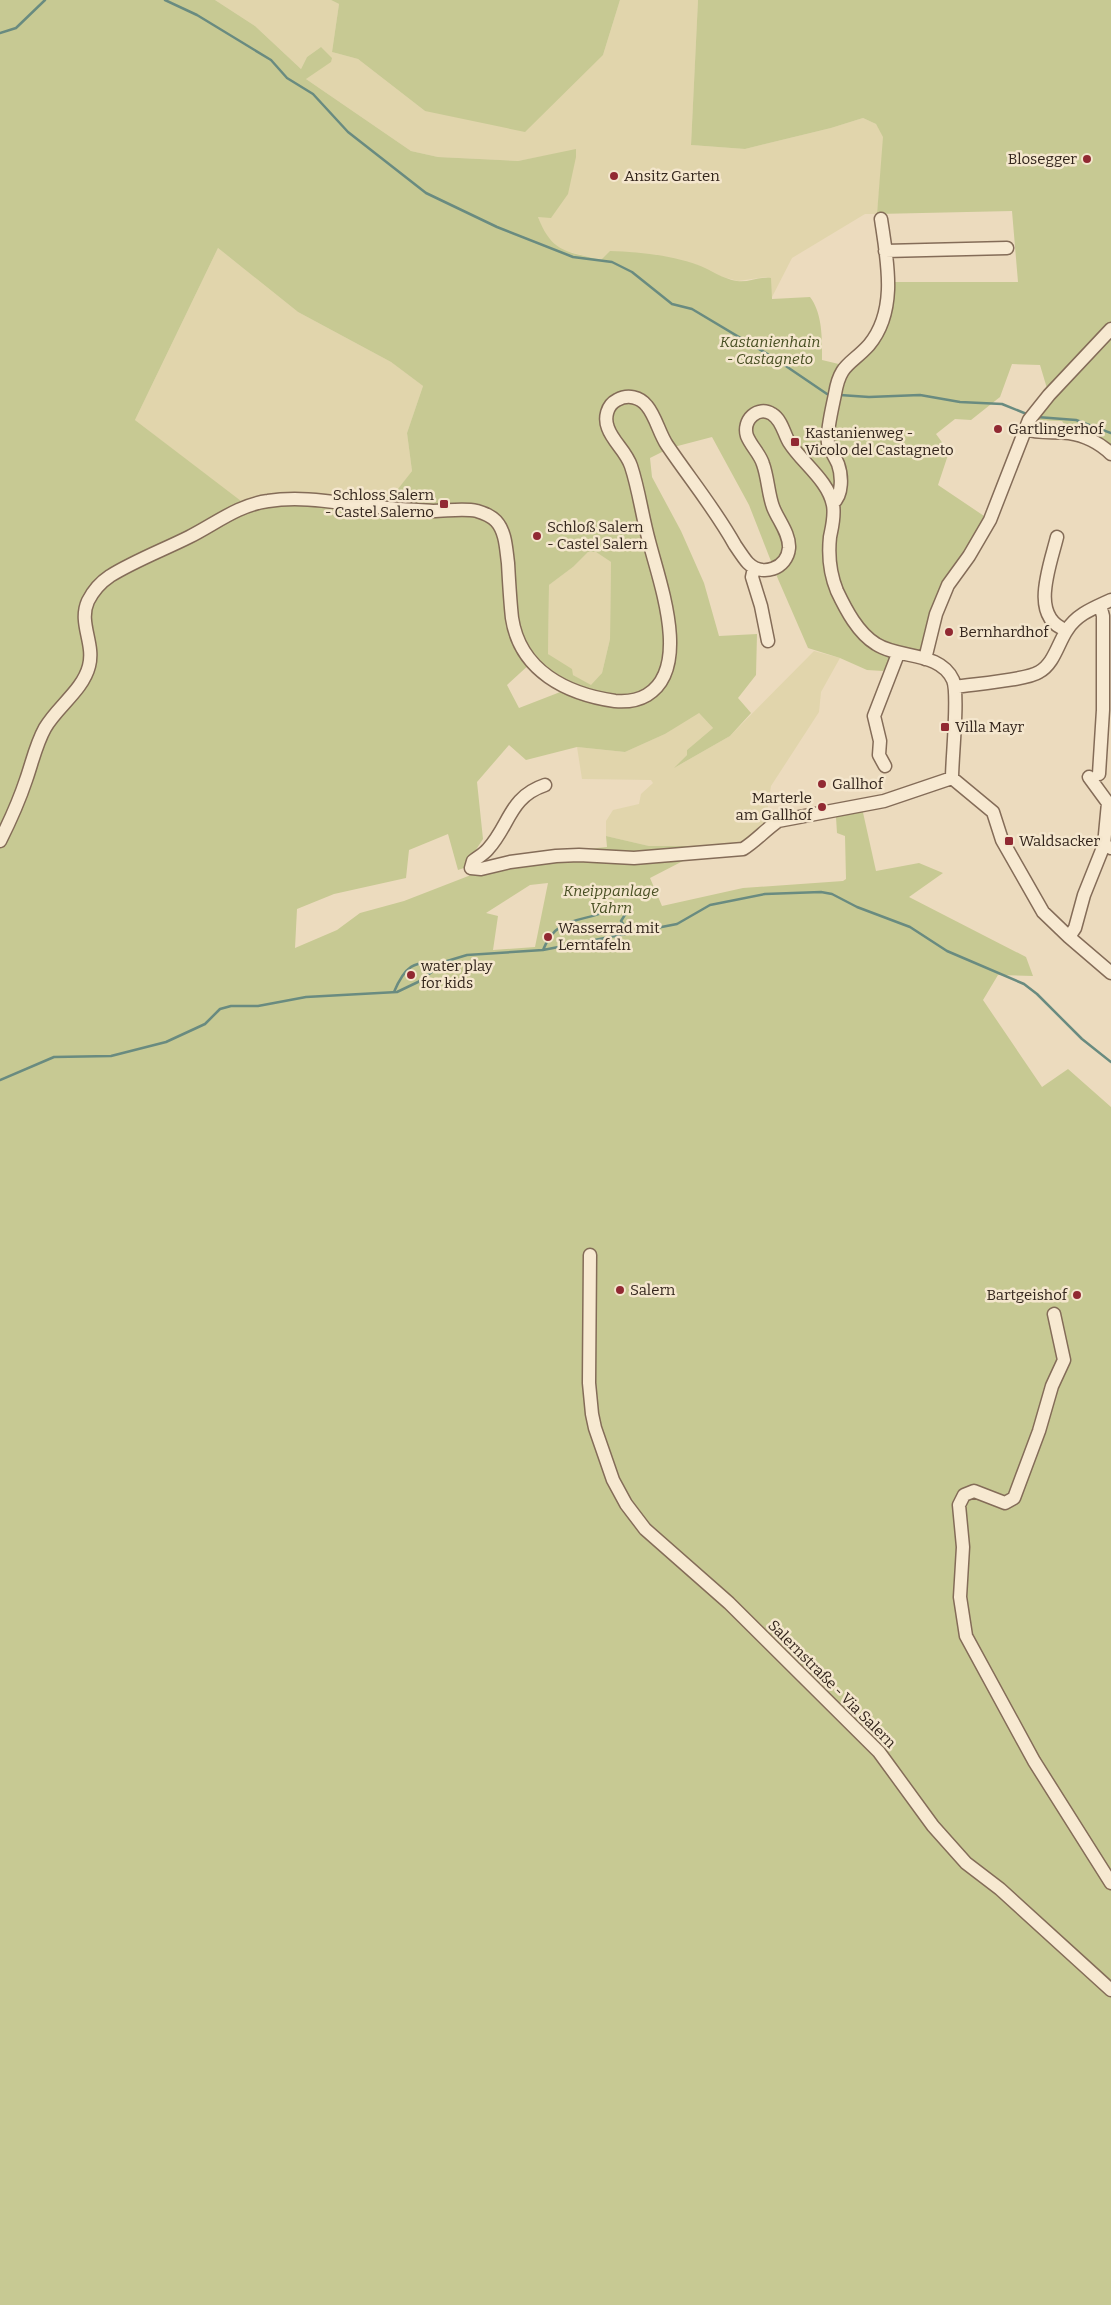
<svg xmlns="http://www.w3.org/2000/svg" width="1111" height="2305" viewBox="0 0 1111 2305" font-family="Bitter,serif">
	<style>
		.farmland { fill: #e1d5ac }
		.green { fill: #c7c993; fill-rule: evenodd }
		.lines { fill: none; stroke-linecap: round; stroke-linejoin: round }
		.stream { stroke: #698b80; stroke-width: 2.5 }
		.minor-casing { stroke: #846c58; stroke-width: 15 }
		.minor { stroke: #f7e9d1; stroke-width: 12 }
		.poi-dot { fill: #912932; stroke: #f4e6cd; stroke-width: 2 }
		.labels { text-anchor: middle; stroke-width: 5; stroke-linejoin: round; paint-order: stroke }
		.poi-label { font-size: 15px; fill: #33251c; stroke: #f4e6cd; text-anchor: start }
		.park-label { font-size: 15px; font-style: italic; fill: #484f23; stroke: #f4e6cd }
		.street-label { font-size: 15px; fill: #33251c; stroke: #f4e6cd }
	</style>
	<rect width="100%" height="100%" fill="#ecdbbe"/>
	<!-- farmland -->
	<path class="farmland" d="M 215,0 L 331,0 L 339,4 L 332,52 L 358,59 L 425,111 L 603,55 L 620,0 L 698,0 L 691,145 L 745,149 L 831,128 L 863,118 L 876,124 L 884,137 L 877,214 L 865,214 L 792,258 L 771,299 L 771,279 L 765,277 L 738,281 L 719,276 L 697,265 L 661,257 L 628,252 L 601,260 L 558,249 L 544,233 L 538,217 L 576,150 L 518,161 L 438,157 L 411,151 L 306,79 L 321,47 L 307,57 L 301,69 L 255,26 Z
		M 218,248 L 298,312 L 391,362 L 423,386 L 407,433 L 412,471 L 387,504 L 279,492 L 241,502 L 135,420 Z
		M 588,552 L 596,552 L 611,562 L 610,639 L 602,673 L 591,686 L 573,675 L 548,654 L 549,585 L 573,567 Z
		M 814,651 L 840,658 L 821,692 L 819,712 L 771,786 L 765,825 L 753,837 L 740,844 L 712,846 L 649,846 L 606,836 L 606,821 L 613,810 L 639,804 L 641,794 L 653,783 L 651,780 L 582,779 L 577,747 L 625,752 L 665,734 L 698,712 L 713,728 L 687,750 L 687,755 L 676,767 L 730,736 Z"/>
	<!-- green -->
	<path class="green" d="M 0,0 L 215,0 L 255,26 L 301,69 L 307,57 L 321,47 L 332,58 L 331,62 L 306,79 L 411,151 L 438,157 L 518,161 L 576,149 L 576,157 L 568,194 L 551,218 L 538,217 C 552,253 566,251 601,260 L 610,251 C 638,252 671,255 698,265 C 711,270 723,279 737,281 C 748,283 760,276 771,278 L 772,299 L 810,297 C 823,314 822,340 822,360 L 847,366 L 862,355 L 892,282 L 1018,282 L 1012,211 L 877,214 L 883,137 L 876,124 L 863,118 L 831,128 L 745,149 L 691,145 L 698,0 L 1111,0 L 1111,454 L 1070,433 L 1062,421 L 1029,420 L 1049,395 L 1040,365 L 1012,364 L 1000,397 L 971,420 L 955,419 L 936,434 L 949,452 L 938,485 L 990,520 L 948,585 L 925,659 L 898,654 L 883,671 L 867,670 L 840,658 L 808,648 L 778,579 L 749,505 L 712,437 L 670,448 L 650,458 L 652,477 L 681,531 L 704,583 L 719,636 L 757,634 L 756,675 L 738,698 L 751,713 L 730,736 L 674,768 L 687,755 L 687,750 L 713,728 L 699,713 L 665,734 L 625,752 L 577,747 L 526,760 L 509,745 L 477,782 L 483,839 L 464,868 L 458,870 L 448,834 L 409,850 L 406,878 L 334,894 L 297,909 L 295,948 L 337,930 L 360,913 L 404,901 L 471,875 L 539,854 L 607,847 L 606,836 L 649,846 L 712,846 L 650,878 L 662,906 L 743,888 L 843,881 L 846,879 L 845,836 L 837,833 L 836,817 L 840,813 L 862,808 L 876,871 L 919,863 L 943,873 L 909,897 L 1026,957 L 1033,976 L 998,975 L 983,1000 L 1042,1087 L 1068,1069 L 1111,1107 L 1111,2305 L 0,2305 ZM 218,248 L 298,312 L 391,362 L 423,386 L 407,433 L 412,471 L 387,503 L 279,492 L 241,501 L 135,420 ZM 588,552 L 596,552 L 611,562 L 610,639 L 602,673 L 591,685 L 573,675 L 572,669 L 548,654 L 549,585 L 573,567 ZM 531,663 L 568,689 L 519,708 L 507,685 ZM 548,883 L 535,947 L 493,950 L 498,916 L 486,913 L 530,885 Z
		M 331,0 L 620,0 L 603,55 L 525,132 L 425,111 L 358,59 L 332,52 L 339,4 Z"/>
	<g class="lines">
		<!-- stream -->
		<path class="stream" d="M 165,0 L 197,15 L 271,60 L 287,78 L 313,94 L 348,132 L 426,193 L 497,227 L 573,257 L 612,262 L 632,272 L 672,304 L 692,309 L 774,358 L 827,394 L 832,395
			M 0,33 L 16,28 L 45,0
			M 840,395 L 869,397 L 920,395 L 960,402 L 1002,404 L 1029,415
			M 1037,417 L 1076,420 L 1111,433
			M 626,908 L 628,910 L 621,921 L 629,932
			M 617,909 L 619,912
			M 543,950 C 558,913 584,924 614,908
			M 394,992 C 404,968 414,958 441,965
			M 0,1080 L 54,1057 L 111,1056 L 166,1042 L 205,1024 L 220,1009 L 231,1006 L 258,1006 L 306,997 L 397,992 L 418,982 L 447,961 L 467,955 L 543,950 L 677,924 L 710,905 L 765,894 L 821,892 L 832,894 L 857,907 L 910,927 L 947,951 L 1024,984 L 1037,994 L 1082,1039 L 1111,1062"/>
		<defs>
			<path id="minor" d="M 885,251 L 1007,248
				M 1025,429 C 1039,434 1054,431 1069,433 C 1084,435 1100,443 1111,454
				M 833,503 C 843,495 842,475 838,464 C 835,457 830,450 828,443 C 826,432 833,405 835,394 C 840,363 851,365 869,345 C 898,310 887,260 881,219
				M 1057,537 C 1050,566 1029,617 1066,630
				M 754,568 L 752,577 L 761,606 L 768,641
				M 925,659 L 936,614 L 948,585 L 969,556 L 990,520 L 1029,420 L 1049,395 L 1111,329
				M 955,687 C 974,684 1027,680 1039,672 C 1054,664 1058,643 1067,630 C 1077,614 1094,608 1111,600
				M 885,766 L 879,755 L 880,741 L 874,716 L 898,654
				M 1099,774 L 1103,710 L 1103,616 L 1100,605
				M 1089,777 L 1108,803 L 1104,845 L 1111,848
				M 952,778 L 993,812 L 1002,840 L 1043,912 L 1069,937 L 1111,973
				M 545,785 C 509,797 510,825 488,849 C 484,854 478,857 473,861 L 471,868 L 481,869 L 510,862 L 556,856 L 579,855 L 634,858 L 743,849 C 756,841 765,830 778,821 L 884,801 L 952,778
				M 0,841 C 10,821 19,801 26,780 C 32,763 36,744 45,728 C 57,707 83,690 89,666 C 95,643 78,623 88,601 C 93,591 101,582 110,576 C 134,561 163,550 189,537 C 215,524 238,505 268,501 C 304,495 343,504 378,507 C 396,509 415,510 433,511 C 447,511 463,508 477,511 C 484,513 491,516 496,521 C 506,532 506,549 508,563 C 509,581 510,600 512,618 C 520,671 567,694 615,701 C 627,702 637,701 647,695 C 692,668 659,581 649,541 C 642,516 639,490 631,466 C 626,451 613,442 608,428 C 604,418 607,405 617,400 C 628,394 640,397 647,406 C 656,417 659,433 667,445 C 690,479 715,509 735,545 C 737,548 745,560 748,563 C 762,577 787,569 789,548 C 790,534 778,520 773,507 C 768,493 768,478 763,464 C 760,454 751,446 747,436 C 742,420 758,405 772,414 C 782,420 784,434 789,442 C 802,463 828,480 833,505 C 835,516 832,527 830,537 C 828,556 830,574 837,591 C 846,610 858,633 876,644 C 899,659 940,651 953,680 C 959,694 952,758 952,778
				M 1069,937 L 1075,928 L 1084,895 L 1104,845
				M 590,1255 L 589,1383 L 592,1414 L 595,1428 L 613,1480 L 626,1504 L 645,1529 L 729,1603 L 879,1752 L 933,1826 L 966,1863 L 1000,1889 L 1111,1990
				M 1054,1314 L 1064,1360 L 1052,1386 L 1039,1431 L 1014,1498 L 1005,1503 L 974,1491 L 964,1495 L 959,1505 L 963,1547 L 960,1597 L 966,1636 L 1034,1761 L 1111,1883"/>
		</defs>
		<!-- minor casing -->
		<use href="#minor" class="minor-casing"/>
		<!-- minor -->
		<use href="#minor" class="minor"/>
	</g>
	<!-- markers -->
	<g class="poi-dot">
		<circle cx="1087" cy="159" r="5"/>
		<circle cx="614" cy="176" r="5"/>
		<circle cx="998" cy="429" r="5"/>
		<rect x="790" y="437" width="10" height="10" rx="2.5"/>
		<rect x="439" y="499" width="10" height="10" rx="2.5"/>
		<circle cx="537" cy="536" r="5"/>
		<circle cx="949" cy="632" r="5"/>
		<rect x="940" y="722" width="10" height="10" rx="2.5"/>
		<circle cx="822" cy="784" r="5"/>
		<circle cx="822" cy="807" r="5"/>
		<rect x="1004" y="836" width="10" height="10" rx="2.5"/>
		<circle cx="548" cy="937" r="5"/>
		<circle cx="411" cy="975" r="5"/>
		<circle cx="620" cy="1290" r="5"/>
		<circle cx="1077" cy="1295" r="5"/>
	</g>
	<g class="labels">
		<!-- poi labels -->
		<g class="poi-label">
			<text x="1077" y="164" text-anchor="end">Blosegger</text>
			<text x="624" y="181">Ansitz Garten</text>
			<text x="1008" y="434">Gartlingerhof</text>
			<text x="805" y="438">Kastanienweg -<tspan x="805" dy="17">Vicolo del Castagneto</tspan></text>
			<text x="434" y="500" text-anchor="end">Schloss Salern<tspan x="434" dy="17">- Castel Salerno</tspan></text>
			<text x="547" y="532">Schloß Salern<tspan x="547" dy="17">- Castel Salern</tspan></text>
			<text x="959" y="637">Bernhardhof</text>
			<text x="955" y="732">Villa Mayr</text>
			<text x="832" y="789">Gallhof</text>
			<text x="812" y="803" text-anchor="end">Marterle<tspan x="812" dy="17">am Gallhof</tspan></text>
			<text x="1019" y="846">Waldsacker</text>
			<text x="558" y="933">Wasserrad mit<tspan x="558" dy="17">Lerntafeln</tspan></text>
			<text x="421" y="971">water play<tspan x="421" dy="17">for kids</tspan></text>
			<text x="630" y="1295">Salern</text>
			<text x="1067" y="1300" text-anchor="end">Bartgeishof</text>
		</g>
		<!-- park labels -->
		<g class="park-label">
			<text x="770" y="347">Kastanienhain<tspan x="770" dy="17">- Castagneto</tspan></text>
			<text x="611" y="896">Kneippanlage<tspan x="611" dy="17">Vahrn</tspan></text>
		</g>
		<!-- street labels -->
		<g class="street-label">
			<text transform="translate(832 1684) rotate(45)" y="5">Salernstraße - Via Salern</text>
		</g>
	</g>
</svg>
